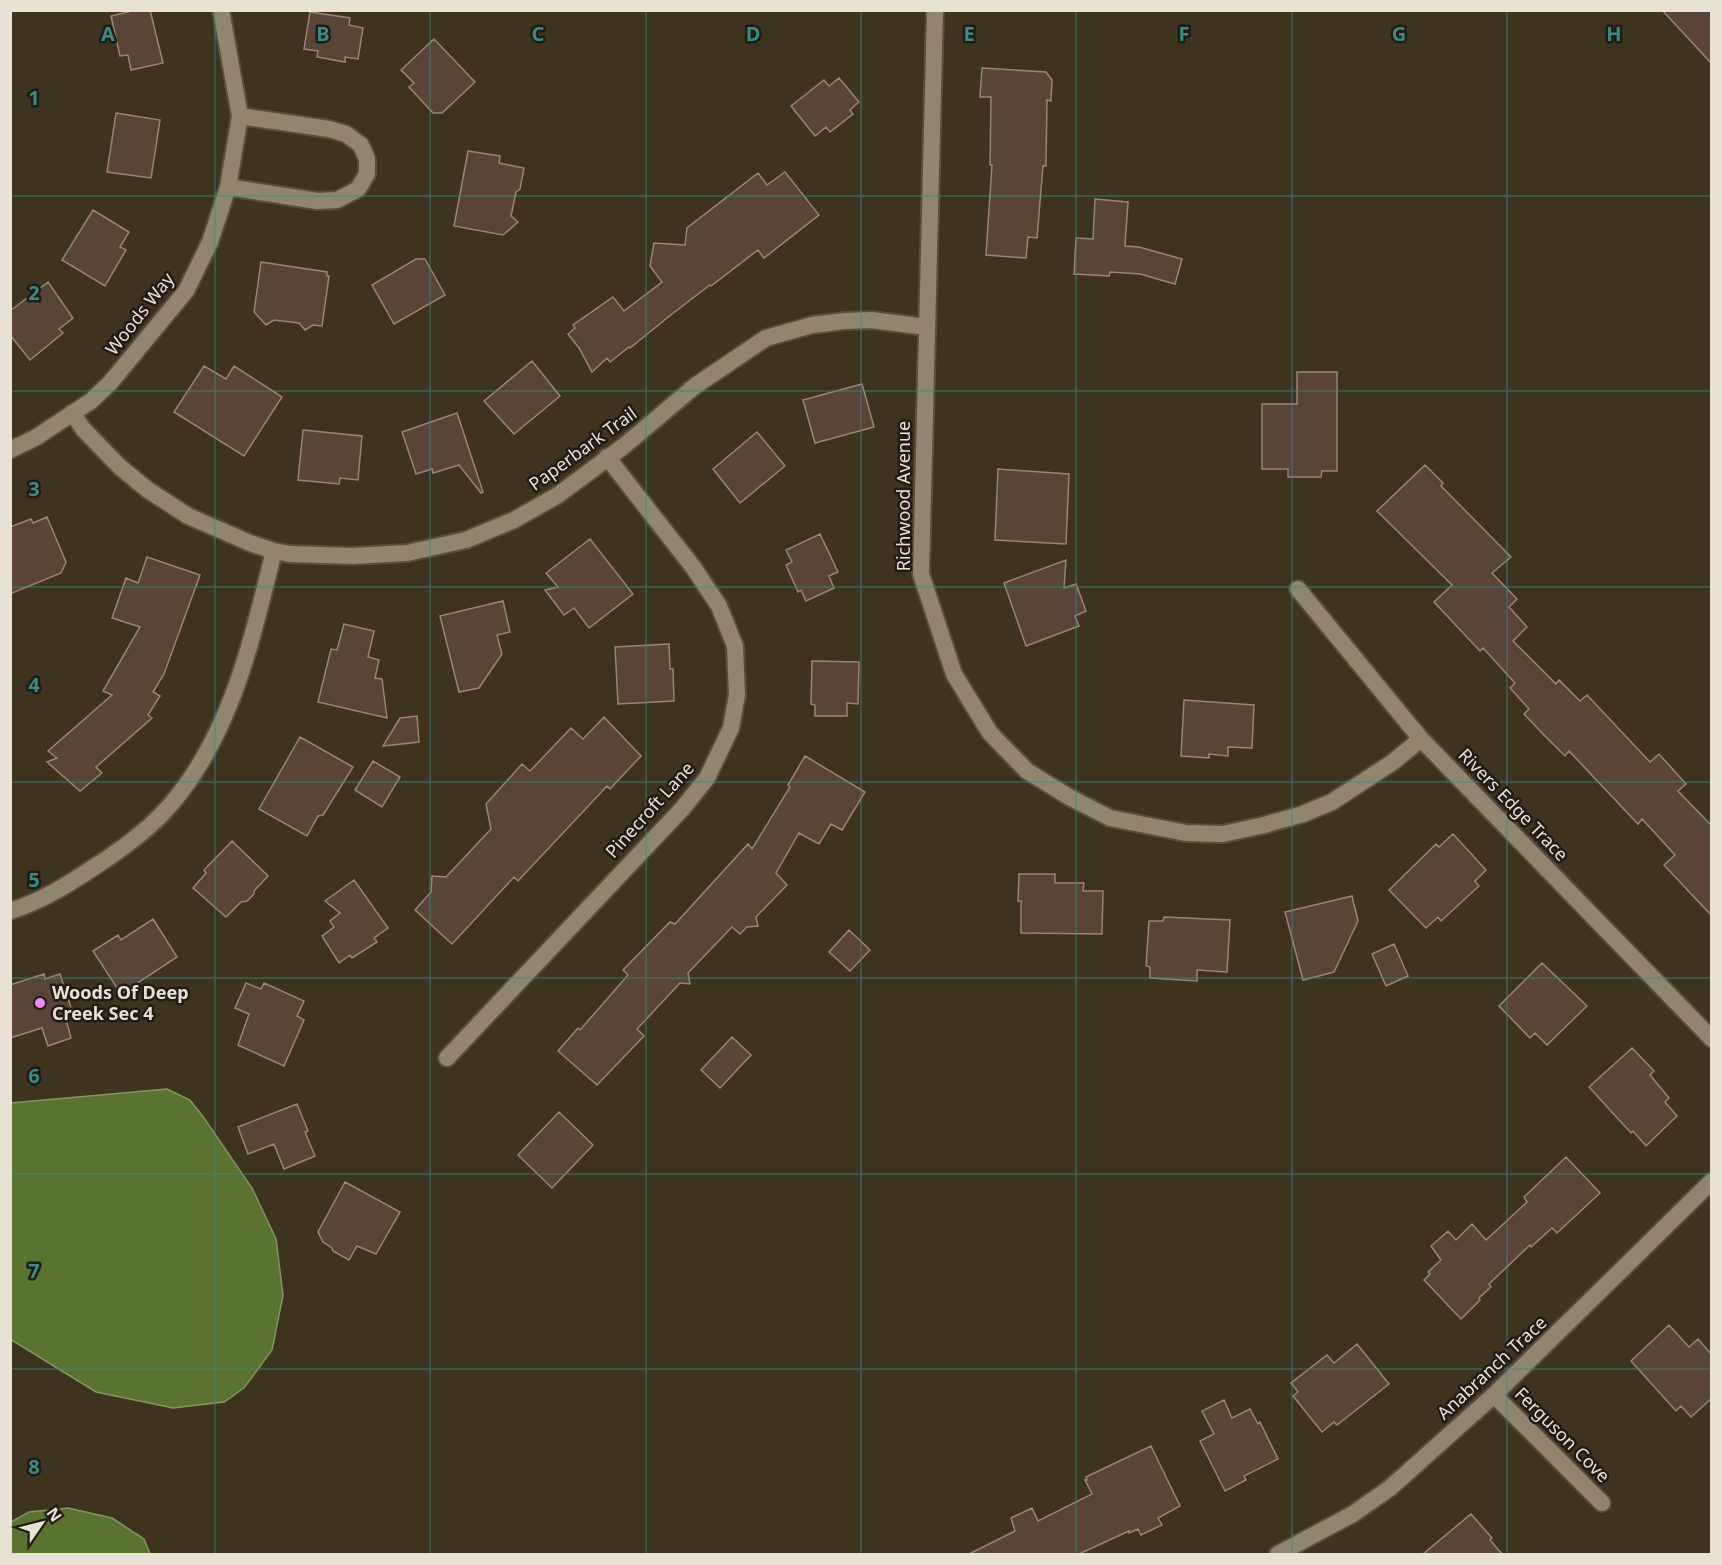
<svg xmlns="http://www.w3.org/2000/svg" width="1722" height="1565" viewBox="0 0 1722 1565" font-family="'Noto Sans',sans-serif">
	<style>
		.water { fill: #5b7330; stroke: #859462; stroke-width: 1.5 }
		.building { fill: #594537; stroke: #9b8475; stroke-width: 1.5 }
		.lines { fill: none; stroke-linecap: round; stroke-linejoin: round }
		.minor-casing { stroke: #584e3d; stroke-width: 20 }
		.minor { stroke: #92856f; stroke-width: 16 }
		.grid { fill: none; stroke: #3a8b83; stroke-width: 1.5; stroke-opacity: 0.55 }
		.poi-dot { fill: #ee8cf8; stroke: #211b13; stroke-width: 2 }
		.labels { text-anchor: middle; stroke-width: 5; stroke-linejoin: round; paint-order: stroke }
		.street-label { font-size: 18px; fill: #e8e1d5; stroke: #211b13 }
		.poi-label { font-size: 18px; font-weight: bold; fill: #e8e1d5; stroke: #211b13; text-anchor: start }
		.grid-label { font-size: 20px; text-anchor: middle; font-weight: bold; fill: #3a8b83; stroke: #211b13; stroke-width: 5; stroke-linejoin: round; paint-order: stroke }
	</style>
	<rect width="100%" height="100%" fill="#3e331f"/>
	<!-- water -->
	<path class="water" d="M 167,1089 L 190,1100 L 204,1118 L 252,1188 L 276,1239 L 283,1295 L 272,1350 L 244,1388 L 224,1402 L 173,1408 L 96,1392 L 10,1339 L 11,1103 Z
		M 68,1508 L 112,1518 L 144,1539 L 150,1554 L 11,1554 L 11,1522 L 29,1512 Z"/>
	<!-- building -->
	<path class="building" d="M 136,10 L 150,10 L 163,63 L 131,70 L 128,55 L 120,56 L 111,16 Z
		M 1662,10 L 1712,10 L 1712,64 Z
		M 310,12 L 350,18 L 349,25 L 363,28 L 358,59 L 345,57 L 345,62 L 317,57 L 318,51 L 304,49 Z
		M 434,39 L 475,82 L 442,113 L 433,113 L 409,87 L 414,83 L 401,70 Z
		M 982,68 L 1046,72 L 1052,80 L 1051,101 L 1047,100 L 1046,166 L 1043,166 L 1037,238 L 1028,237 L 1026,258 L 986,255 L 992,165 L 990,165 L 991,97 L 980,97 Z
		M 839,78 L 859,102 L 850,110 L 853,114 L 830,132 L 826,127 L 815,136 L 791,106 L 824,80 L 829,86 Z
		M 116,113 L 160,120 L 151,178 L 107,172 Z
		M 468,151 L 500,156 L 499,163 L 524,168 L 520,189 L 516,192 L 511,216 L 518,222 L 503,235 L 454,226 Z
		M 785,172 L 819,215 L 764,258 L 758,250 L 711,286 L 710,285 L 672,314 L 630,348 L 629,347 L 610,362 L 607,358 L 592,372 L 579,348 L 568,334 L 575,328 L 573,325 L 613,297 L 624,311 L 662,282 L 650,266 L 654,243 L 685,245 L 687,228 L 758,173 L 767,185 Z
		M 1095,199 L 1128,202 L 1125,246 L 1139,247 L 1182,259 L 1175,284 L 1140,274 L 1110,272 L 1109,276 L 1074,274 L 1076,238 L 1093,239 Z
		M 93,210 L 129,232 L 120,247 L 126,250 L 105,286 L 62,260 Z
		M 416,259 L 425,259 L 445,295 L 394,324 L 372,285 Z
		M 261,262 L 327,272 L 327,276 L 329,276 L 322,326 L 313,325 L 305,330 L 299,323 L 274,320 L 266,325 L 254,312 Z
		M 48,282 L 73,318 L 59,329 L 63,333 L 30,360 L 10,335 L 10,311 Z
		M 532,361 L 560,396 L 514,434 L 484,401 Z
		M 204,366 L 226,379 L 234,366 L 282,397 L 244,456 L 174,412 Z
		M 1297,372 L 1337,372 L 1337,471 L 1322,471 L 1321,477 L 1288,477 L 1288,469 L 1262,469 L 1262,404 L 1297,404 Z
		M 862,384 L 874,427 L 815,443 L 803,400 Z
		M 457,413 L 483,492 L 481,493 L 459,465 L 433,473 L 432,469 L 416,474 L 402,432 Z
		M 303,430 L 362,436 L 358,480 L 340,478 L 339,484 L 298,480 Z
		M 757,432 L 785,466 L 740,503 L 713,469 Z
		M 1425,465 L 1443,483 L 1441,486 L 1511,557 L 1492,573 L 1517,599 L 1509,607 L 1527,627 L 1513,641 L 1556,684 L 1559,680 L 1580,701 L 1587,695 L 1650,762 L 1659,754 L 1686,784 L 1678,791 L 1712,826 L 1712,916 L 1664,865 L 1675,855 L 1642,819 L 1638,824 L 1569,751 L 1565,756 L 1543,734 L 1524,714 L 1529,709 L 1510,688 L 1515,683 L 1483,648 L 1480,651 L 1434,602 L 1452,585 L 1377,511 Z
		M 998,469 L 1069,474 L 1066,544 L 995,540 Z
		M 47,517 L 66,562 L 61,573 L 10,594 L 10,527 L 31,519 L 33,523 Z
		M 820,534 L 838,572 L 829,576 L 834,588 L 806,601 L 801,590 L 798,592 L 786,565 L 792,562 L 786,550 Z
		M 590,539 L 633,594 L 589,628 L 574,608 L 564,615 L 545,590 L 558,587 L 546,573 Z
		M 147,557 L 200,575 L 164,674 L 153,692 L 160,696 L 148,715 L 152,718 L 96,767 L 102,773 L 80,791 L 47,762 L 57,758 L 48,751 L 112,695 L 103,691 L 140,627 L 112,618 L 126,578 L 138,583 Z
		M 1066,560 L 1064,588 L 1076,584 L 1086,611 L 1075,616 L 1079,626 L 1026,646 L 1004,583 Z
		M 503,601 L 510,632 L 497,635 L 502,654 L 479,688 L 459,692 L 440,616 Z
		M 344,624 L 374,631 L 368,657 L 379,660 L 375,678 L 382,679 L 387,718 L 318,702 L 331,649 L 337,650 Z
		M 669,644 L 670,669 L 673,669 L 674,701 L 618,704 L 615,647 Z
		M 812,661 L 859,662 L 858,704 L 847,703 L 847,716 L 815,716 L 815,705 L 811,704 Z
		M 1184,700 L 1254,705 L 1252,748 L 1228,747 L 1228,756 L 1209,754 L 1209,758 L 1181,756 Z
		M 417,716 L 419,742 L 383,746 L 400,718 Z
		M 604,717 L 641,756 L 610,789 L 607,786 L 518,881 L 514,877 L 452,944 L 415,910 L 431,892 L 432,876 L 446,877 L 491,829 L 486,804 L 522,764 L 530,771 L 571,728 L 583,739 Z
		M 300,737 L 353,767 L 323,815 L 318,816 L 307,836 L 259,809 Z
		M 805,756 L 865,792 L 842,830 L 831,824 L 819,844 L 799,833 L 776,873 L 787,885 L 756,917 L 758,926 L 747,927 L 740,934 L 732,927 L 688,973 L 690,984 L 680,983 L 637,1029 L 644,1036 L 597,1085 L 558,1051 L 578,1028 L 580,1030 L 628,975 L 623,970 L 670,922 L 675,924 L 748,844 L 752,849 L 790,787 L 788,785 Z
		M 373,761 L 400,777 L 382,807 L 355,790 Z
		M 1453,834 L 1486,870 L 1475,881 L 1479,886 L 1441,921 L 1438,917 L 1426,928 L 1389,890 L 1436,844 L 1439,847 Z
		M 232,841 L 268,876 L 254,891 L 254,894 L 247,901 L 241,902 L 226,917 L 193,888 L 206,873 L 204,870 Z
		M 1019,874 L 1055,874 L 1055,883 L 1084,883 L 1083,891 L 1103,891 L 1102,934 L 1021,933 L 1021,901 L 1018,901 Z
		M 354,880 L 388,928 L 374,938 L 377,942 L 352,958 L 350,955 L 339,963 L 322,936 L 334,927 L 330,921 L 340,913 L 325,901 Z
		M 1352,896 L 1358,921 L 1334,972 L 1303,980 L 1285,912 Z
		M 1164,917 L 1230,920 L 1227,972 L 1197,970 L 1197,981 L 1150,978 L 1150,967 L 1146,966 L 1149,921 L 1163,921 Z
		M 153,919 L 177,957 L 121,994 L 93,951 L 118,935 L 121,940 Z
		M 849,930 L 870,950 L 850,971 L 829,952 Z
		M 1394,944 L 1408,976 L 1386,986 L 1372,954 Z
		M 1542,963 L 1587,1006 L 1547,1045 L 1535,1033 L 1530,1038 L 1499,1006 Z
		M 44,974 L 45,979 L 60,974 L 74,1017 L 66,1019 L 71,1038 L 48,1046 L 42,1028 L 10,1038 L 10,985 Z
		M 246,983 L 261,989 L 264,983 L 304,1001 L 297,1016 L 304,1020 L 284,1066 L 238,1045 L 249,1014 L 235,1008 Z
		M 732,1037 L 751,1055 L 720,1088 L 701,1070 Z
		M 1632,1048 L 1654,1071 L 1650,1075 L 1669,1098 L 1665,1102 L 1677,1116 L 1646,1146 L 1633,1131 L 1631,1133 L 1589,1087 Z
		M 297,1104 L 308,1131 L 305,1132 L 315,1156 L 284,1169 L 274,1144 L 248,1154 L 238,1127 Z
		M 559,1112 L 593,1145 L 552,1188 L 518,1155 Z
		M 1566,1157 L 1600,1193 L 1557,1233 L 1552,1228 L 1531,1247 L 1530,1245 L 1489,1284 L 1491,1287 L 1479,1298 L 1480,1300 L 1461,1319 L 1424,1280 L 1430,1274 L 1428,1272 L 1441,1260 L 1431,1246 L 1448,1231 L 1456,1240 L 1472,1224 L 1486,1240 L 1527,1202 L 1524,1197 Z
		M 345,1182 L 400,1212 L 376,1254 L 357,1246 L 349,1260 L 333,1251 L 332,1248 L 323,1242 L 318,1232 Z
		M 1669,1325 L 1689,1347 L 1698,1339 L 1712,1355 L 1712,1398 L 1691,1417 L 1681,1406 L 1676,1411 L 1631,1361 Z
		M 1357,1344 L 1389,1384 L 1337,1425 L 1334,1422 L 1322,1432 L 1293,1396 L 1298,1392 L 1291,1383 L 1327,1355 L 1334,1363 Z
		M 1224,1400 L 1232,1418 L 1250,1409 L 1258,1424 L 1260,1422 L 1278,1459 L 1244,1476 L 1246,1480 L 1225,1491 L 1200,1441 L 1214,1434 L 1202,1411 Z
		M 1151,1446 L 1180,1506 L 1158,1518 L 1162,1525 L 1141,1535 L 1138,1529 L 1129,1533 L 1129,1531 L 1079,1554 L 969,1554 L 1015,1531 L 1011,1518 L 1032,1508 L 1038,1521 L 1092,1494 L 1085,1480 L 1087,1480 L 1086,1477 Z
		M 1471,1514 L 1492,1538 L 1490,1540 L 1502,1554 L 1423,1554 Z"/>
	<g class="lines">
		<defs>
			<path id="minor" d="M 935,10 L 921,574 L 954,674 L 990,733 L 1027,771 L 1069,797 L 1110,818 L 1186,833 L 1223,834 L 1264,825 L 1303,814 L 1332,802 L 1393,762 L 1421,739
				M 228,187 L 317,201 L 337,200 L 358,189 L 367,174 L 367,159 L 361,145 L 346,134 L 329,129 L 240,116
				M 72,413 L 84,430 L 120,467 L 148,490 L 188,516 L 250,543 L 274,551 L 290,554 L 353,556 L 407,553 L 466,540 L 514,520 L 558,495 L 624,446 L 695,386 L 766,338 L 812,325 L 845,321 L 871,320 L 926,327
				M 10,450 L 35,438 L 91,401 L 110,383 L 186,291 L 210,242 L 228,187 L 240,116 L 221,10
				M 1298,589 L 1421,739 L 1712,1039
				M 10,911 C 43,901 70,883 99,864 C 125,847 152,827 172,803 C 232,732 252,639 274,551
				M 447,1058 L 682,809 L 707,778 L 731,728 L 737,695 L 735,646 L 719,606 L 693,567 L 607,457
				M 1494,1395 L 1602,1503
				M 1278,1554 L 1353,1514 L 1390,1488 L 1494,1395 L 1712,1181"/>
		</defs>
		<!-- minor casing -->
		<use href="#minor" class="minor-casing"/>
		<!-- minor -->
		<use href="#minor" class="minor"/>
	</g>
	<!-- grid -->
	<path class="grid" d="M 215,10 L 215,1554M 430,10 L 430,1554M 646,10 L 646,1554M 861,10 L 861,1554M 1076,10 L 1076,1554M 1292,10 L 1292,1554M 1507,10 L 1507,1554M 10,196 L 1712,196M 10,391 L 1712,391M 10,587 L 1712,587M 10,782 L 1712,782M 10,978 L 1712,978M 10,1174 L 1712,1174M 10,1369 L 1712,1369"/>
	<!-- markers -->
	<circle class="poi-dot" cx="40" cy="1003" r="6"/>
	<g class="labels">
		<!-- street labels -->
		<g class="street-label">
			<text transform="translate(140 314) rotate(-52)" y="6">Woods Way</text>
			<text transform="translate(583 449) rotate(-36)" y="6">Paperbark Trail</text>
			<text transform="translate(904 496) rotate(-90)" y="6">Richwood Avenue</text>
			<text transform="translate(1513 805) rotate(46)" y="6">Rivers Edge Trace</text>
			<text transform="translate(650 810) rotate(-48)" y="6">Pinecroft Lane</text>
			<text transform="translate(1492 1368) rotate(-43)" y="6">Anabranch Trace</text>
			<text transform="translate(1562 1435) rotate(45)" y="6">Ferguson Cove</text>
		</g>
		<!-- poi labels -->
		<g class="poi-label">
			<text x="52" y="999">Woods Of Deep<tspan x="52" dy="21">Creek Sec 4</tspan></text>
		</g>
	</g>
	<g class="grid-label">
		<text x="108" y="41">A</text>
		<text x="323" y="41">B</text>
		<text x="538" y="41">C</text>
		<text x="753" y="41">D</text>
		<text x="969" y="41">E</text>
		<text x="1184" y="41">F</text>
		<text x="1399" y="41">G</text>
		<text x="1614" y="41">H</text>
		<text x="34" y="105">1</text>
		<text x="34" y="300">2</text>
		<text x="34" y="496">3</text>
		<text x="34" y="692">4</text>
		<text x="34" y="887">5</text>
		<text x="34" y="1083">6</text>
		<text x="34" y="1278">7</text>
		<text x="34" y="1474">8</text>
	</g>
	<!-- border -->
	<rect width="1722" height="1565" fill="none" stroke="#e8e1d5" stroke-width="24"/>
	<!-- north arrow -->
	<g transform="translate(42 1523) rotate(55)" stroke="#211b13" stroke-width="4.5" paint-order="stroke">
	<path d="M0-4.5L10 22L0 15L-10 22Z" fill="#e8e1d5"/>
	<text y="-9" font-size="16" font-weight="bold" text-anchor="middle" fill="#e8e1d5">N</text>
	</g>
</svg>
